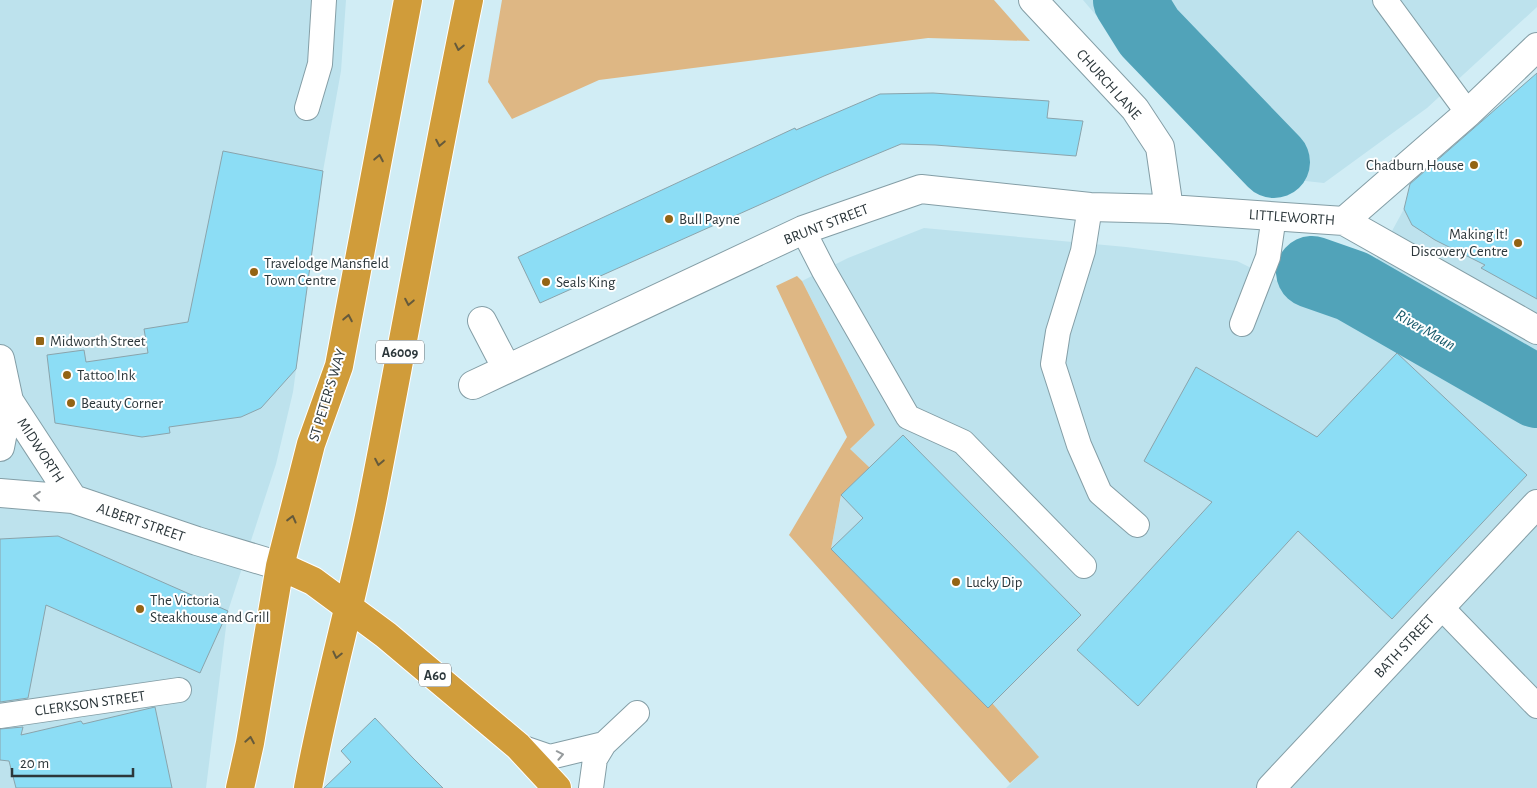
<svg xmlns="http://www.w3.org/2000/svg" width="1537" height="788" viewBox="0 0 1537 788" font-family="'Alegreya Sans',sans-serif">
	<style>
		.built { fill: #bde2ed }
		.green { fill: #deb784 }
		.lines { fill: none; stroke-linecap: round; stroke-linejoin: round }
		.river { stroke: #51a3b9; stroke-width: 72 }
		.building { fill: #8cddf5; stroke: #8aa4ac }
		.service-casing { stroke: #849ea6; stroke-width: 26 }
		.minor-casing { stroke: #849ea6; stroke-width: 30 }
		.trunk-casing { stroke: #fff; stroke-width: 30 }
		.service { stroke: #fff; stroke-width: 24 }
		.minor { stroke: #fff; stroke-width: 28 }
		.trunk { stroke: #d09c3a; stroke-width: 28 }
		.oneway { stroke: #655a3b }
		.oneway2 { stroke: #969b9d }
		.poi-dot { fill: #946414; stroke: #fff; stroke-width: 2 }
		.labels { text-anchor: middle; stroke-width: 4; stroke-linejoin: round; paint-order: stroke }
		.shield { fill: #fff; stroke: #6b7376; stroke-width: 1 }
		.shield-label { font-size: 14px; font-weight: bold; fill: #2c373b }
		.street-label { font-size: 15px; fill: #2c373b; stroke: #fff }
		.poi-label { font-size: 15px; fill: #2c373b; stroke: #fff; text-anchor: start }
		.water-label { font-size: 16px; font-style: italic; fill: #185a6b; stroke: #fff }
	</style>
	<rect width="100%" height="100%" fill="#d1edf5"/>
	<!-- built -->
	<path class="built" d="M 0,0 L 346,0 L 341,71 L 323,171 L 293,392 L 276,464 L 228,611 L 206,788 L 0,788 Z
		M 1083,0 L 1537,0 L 1537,7 L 1427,108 L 1324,183 L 1267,177 L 1233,161 L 1201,138 Z
		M 1537,73 L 1537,788 L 1006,788 L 1038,756 L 987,708 L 831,549 L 850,449 L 875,425 L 802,281 L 848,258 L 924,228 L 1126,247 L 1237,261 L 1346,315 L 1404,209 L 1411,180 Z"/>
	<!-- green -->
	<path class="green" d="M 502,0 L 994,0 L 1030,41 L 928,38 L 599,80 L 512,119 L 488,82 Z
		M 797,276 L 802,281 L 875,425 L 850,449 L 870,468 L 841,495 L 831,549 L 987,707 L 992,703 L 1039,757 L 1010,783 L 789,535 L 847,437 L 776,286 Z"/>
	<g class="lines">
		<!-- river -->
		<path class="river" d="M 1129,0 L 1149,32 L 1274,162
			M 1312,272 L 1352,286 L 1537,392"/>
	</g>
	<!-- building -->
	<path class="building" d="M 1537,73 L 1537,299 L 1481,268 L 1485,265 L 1435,240 L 1412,225 L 1404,209 L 1410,184 Z
		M 933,93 L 1049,101 L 1047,118 L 1083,121 L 1076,156 L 935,145 L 901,144 L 824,176 L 540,303 L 518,257 L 795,128 L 796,130 L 880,94 Z
		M 223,151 L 323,171 L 296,369 L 261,408 L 241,417 L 169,427 L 170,433 L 142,437 L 55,423 L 47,355 L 84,350 L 86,362 L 148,353 L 144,329 L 188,322 Z
		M 1397,353 L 1527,475 L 1392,619 L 1298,531 L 1138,706 L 1077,650 L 1212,502 L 1144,461 L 1196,367 L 1317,437 Z
		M 903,435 L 1081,615 L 988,708 L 831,549 L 863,518 L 841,495 Z
		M 58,536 L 228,611 L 200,673 L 46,605 L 28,698 L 0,702 L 0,539 Z
		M 155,707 L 172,788 L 16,788 L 9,761 L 0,760 L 0,729 L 23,727 L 21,735 L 81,721 L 83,724 Z
		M 375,718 L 413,758 L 443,788 L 324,788 L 351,762 L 341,751 Z"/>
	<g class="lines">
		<defs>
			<path id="service" d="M 1385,0 L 1468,113
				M 307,108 L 320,64 L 324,0
				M 1090,207 L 1083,251 L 1058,332 L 1053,364 L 1079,445 L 1100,493 L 1137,525
				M 803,230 L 824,271 L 908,417 L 963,442 L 1084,566
				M 1242,324 L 1268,257 L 1274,216
				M 1441,607 L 1537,706
				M 0,716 L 179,690
				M 518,746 L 550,757 L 604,744
				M 591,788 L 595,759 L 604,744 L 637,713"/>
			<path id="minor" d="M 1033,0 L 1135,109 L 1160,147 L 1169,209
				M 1344,221 L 1468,113 L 1537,47
				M 482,321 L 507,369
				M 0,359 L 9,401 L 0,447
				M 473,385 L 803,230 L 921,189 L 1090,207 L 1169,209 L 1344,221 L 1537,330
				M 9,401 L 73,499
				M 0,493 L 73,499 L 197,541 L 280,566
				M 1271,788 L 1537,504"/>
			<path id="trunk" d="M 280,566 L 313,581 L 386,635 L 518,746 L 557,788
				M 240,788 L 250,743 L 280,566 L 311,444 L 339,366 L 408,0
				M 308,788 C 326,689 355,591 374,492 C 406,328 435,164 469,0"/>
		</defs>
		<!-- service casing -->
		<use href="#service" class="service-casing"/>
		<!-- minor casing -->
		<use href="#minor" class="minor-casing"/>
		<!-- trunk casing -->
		<use href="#trunk" class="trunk-casing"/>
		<!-- service -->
		<use href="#service" class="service"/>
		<!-- minor -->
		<use href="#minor" class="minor"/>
		<!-- trunk -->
		<use href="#trunk" class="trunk"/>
	</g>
	<!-- one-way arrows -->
	<defs><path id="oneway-chevron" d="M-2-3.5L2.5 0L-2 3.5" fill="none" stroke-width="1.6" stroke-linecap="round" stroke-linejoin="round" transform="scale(1.25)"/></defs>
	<g class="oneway">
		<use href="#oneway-chevron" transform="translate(459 47) rotate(102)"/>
		<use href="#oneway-chevron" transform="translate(440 143) rotate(101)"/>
		<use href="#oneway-chevron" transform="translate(379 158) rotate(-79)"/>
		<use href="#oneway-chevron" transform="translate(409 302) rotate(101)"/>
		<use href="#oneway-chevron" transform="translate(348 318) rotate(-79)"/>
		<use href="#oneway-chevron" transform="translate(379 462) rotate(101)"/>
		<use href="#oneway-chevron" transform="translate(292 519) rotate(-76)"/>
		<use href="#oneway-chevron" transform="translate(337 655) rotate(103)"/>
		<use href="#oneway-chevron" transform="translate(250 740) rotate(-80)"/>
	</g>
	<g class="oneway2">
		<use href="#oneway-chevron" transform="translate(37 496) rotate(-175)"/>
		<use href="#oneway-chevron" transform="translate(560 755) rotate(-11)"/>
	</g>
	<!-- markers -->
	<g class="poi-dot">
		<circle cx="1474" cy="165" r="5"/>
		<circle cx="669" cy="219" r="5"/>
		<circle cx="1518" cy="243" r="5"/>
		<circle cx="254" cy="272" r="5"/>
		<circle cx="546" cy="282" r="5"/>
		<rect x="35" y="336" width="10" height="10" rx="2.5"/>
		<circle cx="67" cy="375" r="5"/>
		<circle cx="71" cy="403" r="5"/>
		<circle cx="956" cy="582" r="5"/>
		<circle cx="140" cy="609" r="5"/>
	</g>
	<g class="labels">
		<!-- shield labels -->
		<g class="shield">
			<rect x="376" y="340.5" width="48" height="23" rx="4"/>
			<rect x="419" y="663.5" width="32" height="23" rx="4"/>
		</g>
		<g class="shield-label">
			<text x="400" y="357">A6009</text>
			<text x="435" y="680">A60</text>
		</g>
		<!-- street labels -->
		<g class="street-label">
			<text transform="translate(1109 84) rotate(48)" y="5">CHURCH LANE</text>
			<text transform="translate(1292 217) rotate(4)" y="5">LITTLEWORTH</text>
			<text transform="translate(826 224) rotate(-21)" y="5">BRUNT STREET</text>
			<text transform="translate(327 395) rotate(-73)" y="5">ST PETER'S WAY</text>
			<text transform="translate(41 450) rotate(57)" y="5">MIDWORTH</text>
			<text transform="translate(141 522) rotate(19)" y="5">ALBERT STREET</text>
			<text transform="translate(1404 646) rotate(-47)" y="5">BATH STREET</text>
			<text transform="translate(90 703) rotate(-8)" y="5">CLERKSON STREET</text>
		</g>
		<!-- poi labels -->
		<g class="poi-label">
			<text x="1464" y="170" text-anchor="end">Chadburn House</text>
			<text x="679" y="224">Bull Payne</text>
			<text x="1508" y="239" text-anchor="end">Making It!<tspan x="1508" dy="17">Discovery Centre</tspan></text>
			<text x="264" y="268">Travelodge Mansfield<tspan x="264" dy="17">Town Centre</tspan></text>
			<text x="556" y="287">Seals King</text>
			<text x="50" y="346">Midworth Street</text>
			<text x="77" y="380">Tattoo Ink</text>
			<text x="81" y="408">Beauty Corner</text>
			<text x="966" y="587">Lucky Dip</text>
			<text x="150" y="605">The Victoria<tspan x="150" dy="17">Steakhouse and Grill</tspan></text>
		</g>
		<!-- water labels -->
		<g class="water-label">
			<text transform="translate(1426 329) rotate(30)" y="6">River Maun</text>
		</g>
	</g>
	<!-- scale -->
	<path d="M12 768v8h121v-8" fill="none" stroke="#2c373b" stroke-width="2.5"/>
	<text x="20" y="768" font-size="15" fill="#2c373b" stroke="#ffffff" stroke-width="4" paint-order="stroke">20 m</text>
</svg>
